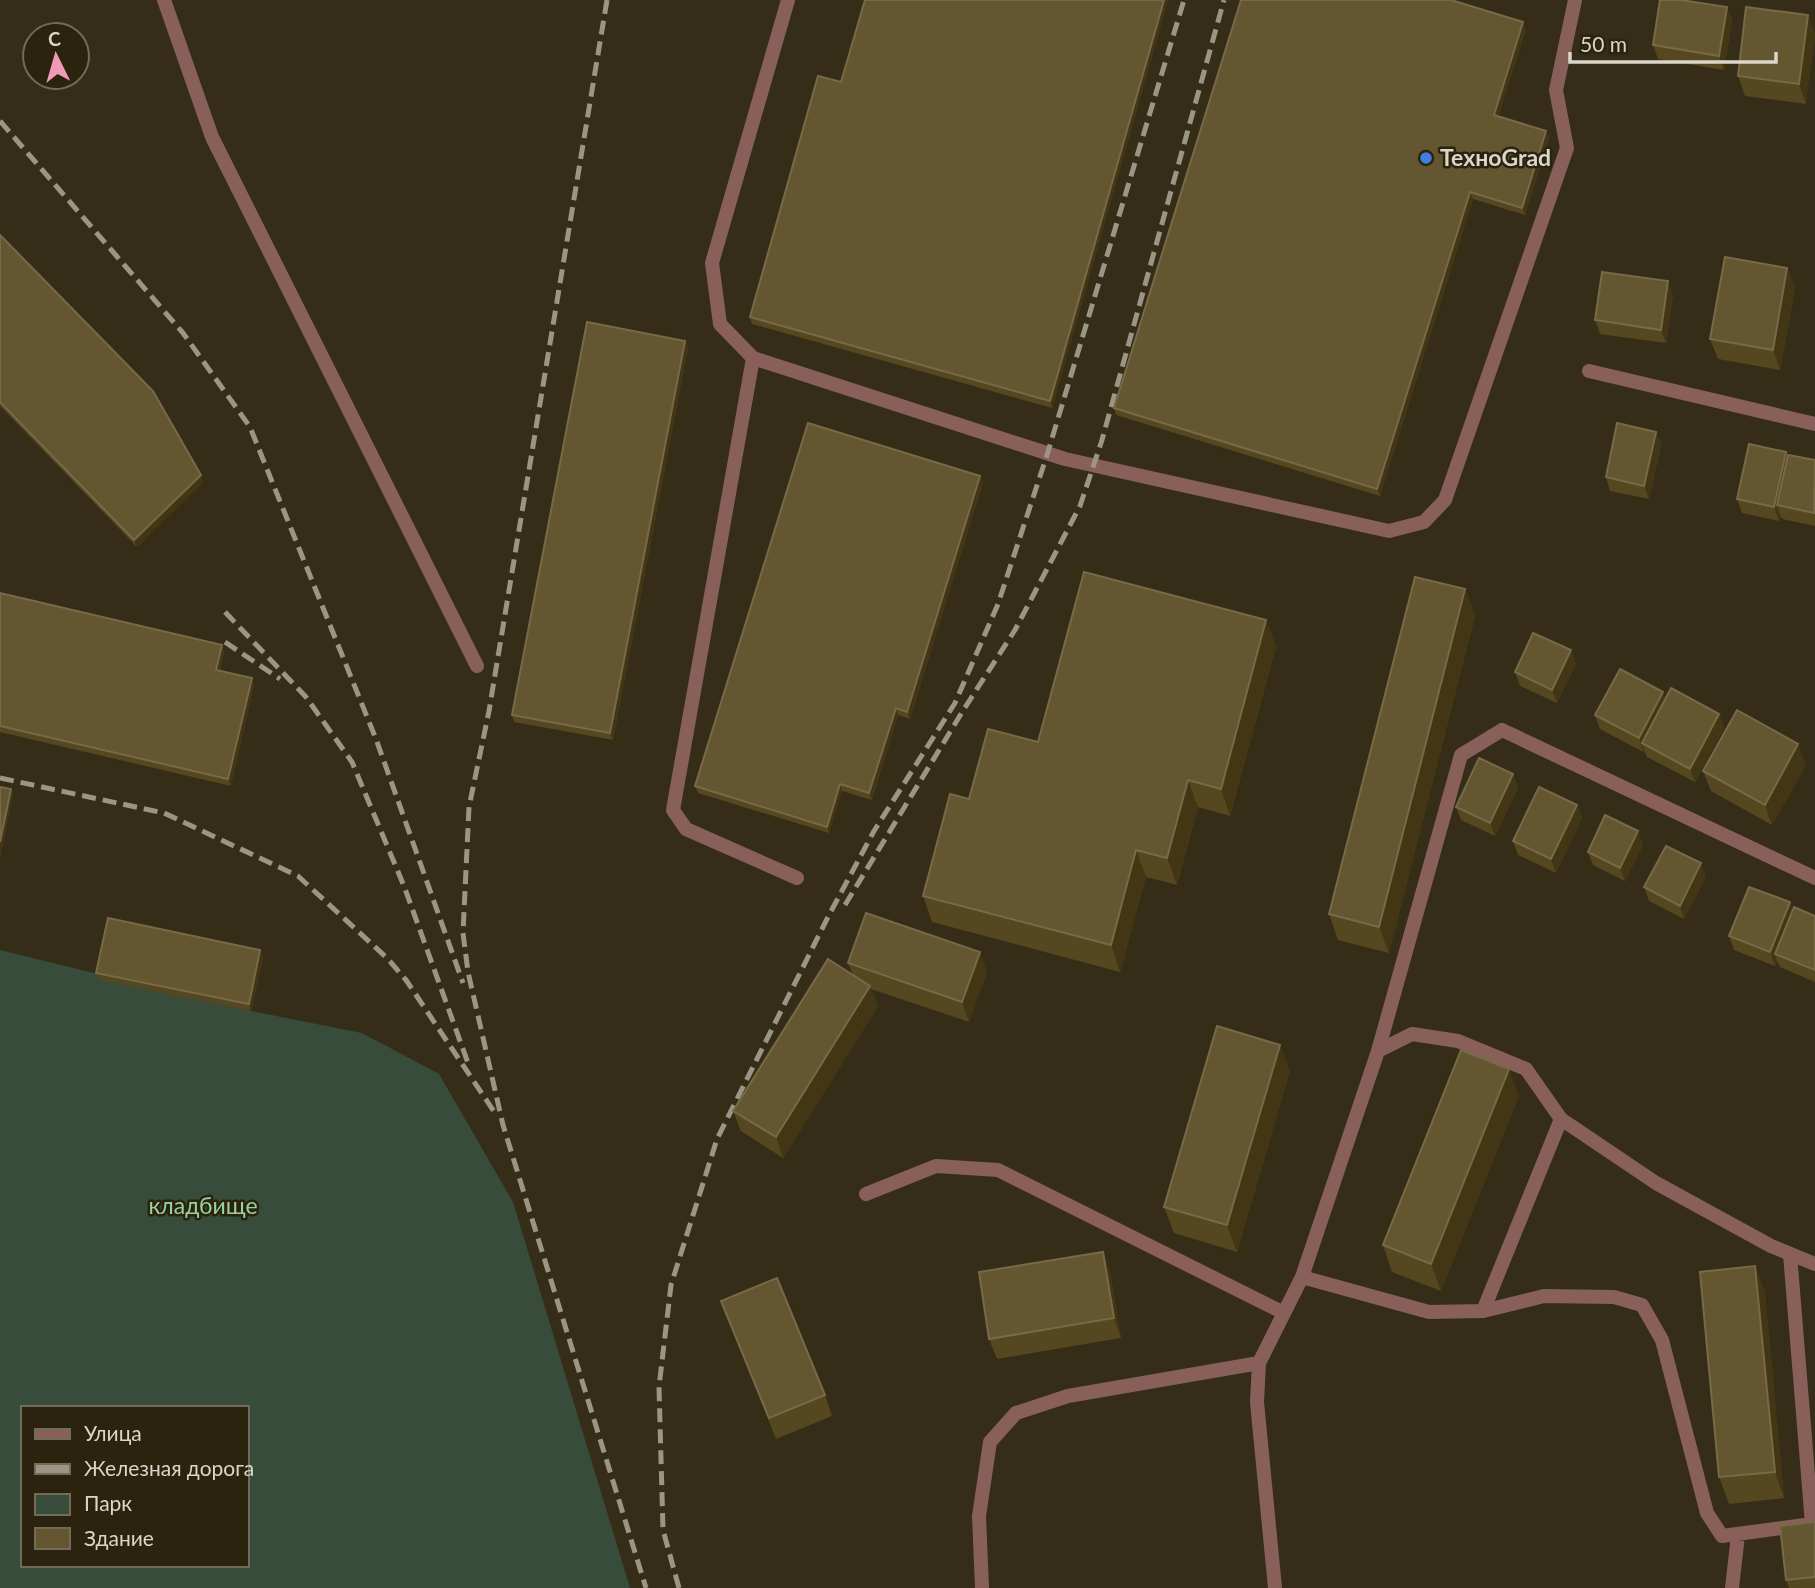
<svg xmlns="http://www.w3.org/2000/svg" width="1815" height="1588" viewBox="0 0 1815 1588" font-family="Lato,sans-serif">
	<style>
		.green { fill: #374c3b; fill-rule: evenodd }
		.lines { fill: none; stroke-linecap: round; stroke-linejoin: round }
		.lane { stroke: #896059; stroke-width: 14 }
		.street { stroke: #896059; stroke-width: 14 }
		.rail { stroke: #9c9585; stroke-width: 5; stroke-dasharray: 14 7; stroke-linecap: butt }
		.wall { fill: #55471f }
		.shaded-wall { fill: #433614 }
		.building { fill: #635631; stroke: #766a49; stroke-width: 2 }
		.shop-dot { fill: #3f7fe0; stroke: #2c230f; stroke-width: 2.5 }
		.labels { text-anchor: middle; stroke-width: 5; stroke-linejoin: round; paint-order: stroke }
		.poi-label { font-size: 23px; font-weight: bold; fill: #dbd6c9; stroke: #2c230f; text-anchor: start }
		.park-label { font-size: 23px; fill: #96d2a1; stroke: #2c230f }
	</style>
	<rect width="100%" height="100%" fill="#362d18"/>
	<!-- green -->
	<path class="green" d="M 0,950 L 241,1009 L 362,1033 L 439,1074 L 513,1202 L 630,1588 L 0,1588 ZM 23,1408 L 247,1408 L 247,1565 L 23,1565 Z"/>
	<g class="lines">
		<!-- lane -->
		<path class="lane" d="M 164,0 L 212,137 L 477,666
			M 788,0 L 712,263 L 720,324 L 753,358 L 1065,459 L 1389,531 L 1424,522 L 1445,500 L 1567,148 L 1556,90 L 1575,0
			M 753,358 L 673,810 L 686,829 L 797,878
			M 1378,1051 L 1412,1034 L 1458,1041 L 1526,1069 L 1561,1119 L 1656,1183 L 1771,1246 L 1815,1264
			M 866,1194 L 936,1166 L 998,1170 L 1284,1313
			M 1302,1277 L 1429,1312 L 1483,1311 L 1544,1296 L 1614,1297 L 1642,1305 L 1662,1340 L 1707,1513 L 1722,1536 L 1812,1524 L 1790,1254
			M 1483,1311 L 1561,1119
			M 982,1588 L 979,1516 L 990,1442 L 1016,1413 L 1068,1396 L 1259,1363
			M 1275,1588 L 1257,1402 L 1259,1363 L 1302,1277 L 1378,1051 L 1461,755 L 1502,730
			M 1732,1588 L 1738,1535"/>
		<!-- street -->
		<path class="street" d="M 1589,371 L 1815,424
			M 1502,730 L 1815,878"/>
		<!-- rail -->
		<path class="rail" d="M 607,0 L 489,711 L 469,807 L 463,933 L 468,972 L 503,1125 L 646,1588
			M 0,121 L 183,333 L 250,427 L 376,739 L 463,983
			M 225,612 L 306,697 L 352,762 L 404,886 L 468,1063
			M 225,642 L 280,679
			M 0,778 L 164,813 L 298,876 L 388,959 L 406,980 L 497,1116
			M 845,905 L 964,709 L 1015,630 L 1080,506 L 1102,440 L 1224,0
			M 679,1588 L 663,1530 L 659,1387 L 671,1285 L 717,1139 L 829,915 L 874,831 L 955,703 L 998,604 L 1047,455 L 1184,0"/>
	</g>
	<!-- wall -->
	<path class="wall" d="M 1168,0 L 1052,408 L 752,324 L 750,317 Z
		M 1727,7 L 1732,21 L 1724,70 L 1658,59 L 1653,45 Z
		M 1808,15 L 1806,104 L 1745,96 L 1738,76 Z
		M 1526,29 L 1498,117 L 1549,138 L 1525,215 L 1473,199 L 1380,496 L 1116,415 L 1114,408 Z
		M 0,235 L 203,482 L 137,547 L 0,406 Z
		M 1787,268 L 1795,288 L 1780,370 L 1718,359 L 1710,339 Z
		M 1673,295 L 1666,343 L 1600,334 L 1595,320 Z
		M 685,341 L 688,348 L 613,740 L 514,722 L 512,715 Z
		M 1656,432 L 1661,445 L 1649,499 L 1610,491 L 1606,477 Z
		M 1786,452 L 1787,456 L 1815,460 L 1815,526 L 1782,519 L 1780,515 L 1779,521 L 1742,513 L 1737,499 Z
		M 980,476 L 983,483 L 910,719 L 898,715 L 872,800 L 842,791 L 829,833 L 698,793 L 695,786 Z
		M 1465,589 L 1475,616 L 1389,953 L 1338,940 L 1329,914 Z
		M 0,593 L 222,645 L 224,652 L 220,670 L 252,678 L 254,685 L 231,786 L 0,732 Z
		M 1266,620 L 1276,647 L 1230,816 L 1198,807 L 1177,885 L 1146,877 L 1120,972 L 932,922 L 923,896 L 1038,742 Z
		M 1571,650 L 1576,664 L 1557,703 L 1520,686 L 1515,672 Z
		M 1666,699 L 1719,714 L 1724,728 L 1695,782 L 1647,757 L 1644,750 L 1643,752 L 1600,729 L 1595,715 Z
		M 1806,765 L 1772,825 L 1711,791 L 1703,771 Z
		M 1513,774 L 1518,788 L 1495,836 L 1461,820 L 1456,807 Z
		M 1577,805 L 1582,818 L 1556,873 L 1518,855 L 1513,841 Z
		M 1643,845 L 1625,881 L 1593,865 L 1588,852 Z
		M 1706,877 L 1684,919 L 1649,901 L 1644,887 Z
		M 1790,902 L 1793,911 L 1815,916 L 1815,982 L 1780,967 L 1777,961 L 1775,966 L 1734,950 L 1729,936 Z
		M 263,957 L 251,1011 L 99,980 L 96,973 Z
		M 848,963 L 987,972 L 969,1022 L 871,989 L 878,1006 L 783,1158 L 741,1131 L 733,1111 L 853,975 Z
		M 1280,1045 L 1290,1071 L 1237,1252 L 1174,1233 L 1164,1207 Z
		M 1519,1096 L 1441,1291 L 1392,1272 L 1383,1245 Z
		M 1755,1266 L 1765,1293 L 1784,1498 L 1729,1504 L 1719,1477 Z
		M 1110,1272 L 1121,1338 L 997,1359 L 989,1339 Z
		M 721,1301 L 825,1395 L 832,1416 L 776,1439 Z
		M 1815,1522 L 1815,1588 L 1789,1588 L 1786,1580 Z"/>
	<!-- shaded-wall -->
	<path class="shaded-wall" d="M 1164,0 L 1168,0 L 1052,408 L 1050,401 Z
		M 1727,7 L 1732,21 L 1724,70 L 1719,56 Z
		M 1808,15 L 1815,34 L 1815,38 L 1806,104 L 1799,84 Z
		M 1523,22 L 1526,29 L 1497,122 L 1494,115 Z
		M 1546,131 L 1549,138 L 1525,215 L 1522,208 Z
		M 1470,192 L 1473,199 L 1380,496 L 1377,489 Z
		M 1787,268 L 1795,288 L 1780,370 L 1773,350 Z
		M 1668,281 L 1673,295 L 1666,343 L 1661,330 Z
		M 685,341 L 688,348 L 613,740 L 610,733 Z
		M 1656,432 L 1661,445 L 1649,499 L 1644,486 Z
		M 1786,452 L 1791,466 L 1777,505 L 1780,515 L 1779,521 L 1774,507 Z
		M 201,475 L 203,482 L 137,547 L 134,540 Z
		M 980,476 L 983,483 L 910,719 L 907,712 Z
		M 1465,589 L 1475,616 L 1389,953 L 1379,927 Z
		M 1266,620 L 1276,647 L 1230,816 L 1221,789 Z
		M 222,645 L 224,652 L 218,676 L 216,670 Z
		M 1571,650 L 1576,664 L 1557,703 L 1552,690 Z
		M 252,678 L 254,685 L 231,786 L 228,779 Z
		M 1663,692 L 1668,705 L 1642,743 L 1644,750 L 1643,752 L 1639,738 Z
		M 896,708 L 898,715 L 872,800 L 869,793 Z
		M 1719,714 L 1724,728 L 1695,782 L 1690,769 Z
		M 1798,744 L 1806,765 L 1772,825 L 1765,805 Z
		M 1513,774 L 1518,788 L 1495,836 L 1490,823 Z
		M 1188,780 L 1198,807 L 1177,885 L 1167,858 Z
		M 840,784 L 842,791 L 829,833 L 827,827 Z
		M 11,789 L 13,796 L 0,860 L 0,842 Z
		M 1577,805 L 1582,818 L 1556,873 L 1551,859 Z
		M 1638,831 L 1643,845 L 1625,881 L 1620,868 Z
		M 1136,850 L 1146,877 L 1120,972 L 1111,945 Z
		M 1701,863 L 1706,877 L 1684,919 L 1680,906 Z
		M 1790,902 L 1795,916 L 1775,954 L 1777,961 L 1775,966 L 1770,952 Z
		M 260,950 L 263,957 L 251,1011 L 249,1004 Z
		M 980,952 L 987,972 L 969,1022 L 962,1002 Z
		M 870,986 L 878,1006 L 783,1158 L 776,1137 Z
		M 1280,1045 L 1290,1071 L 1237,1252 L 1227,1225 Z
		M 1509,1069 L 1519,1096 L 1441,1291 L 1431,1264 Z
		M 1103,1252 L 1110,1272 L 1121,1338 L 1114,1318 Z
		M 1755,1266 L 1765,1293 L 1784,1498 L 1775,1472 Z"/>
	<!-- building -->
	<path class="building" d="M 865,0 L 1164,0 L 1050,401 L 750,317 L 818,76 L 841,82 Z
		M 1241,0 L 1451,0 L 1523,22 L 1494,115 L 1546,131 L 1522,208 L 1470,192 L 1377,489 L 1114,408 Z
		M 1660,0 L 1681,0 L 1727,7 L 1719,56 L 1653,45 Z
		M 1746,7 L 1808,15 L 1799,84 L 1738,76 Z
		M 0,235 L 153,391 L 201,475 L 134,540 L 0,402 Z
		M 1725,257 L 1787,268 L 1773,350 L 1710,339 Z
		M 1602,272 L 1668,281 L 1661,330 L 1595,320 Z
		M 587,322 L 685,341 L 610,733 L 512,715 Z
		M 808,423 L 980,476 L 907,712 L 896,708 L 869,793 L 840,784 L 827,827 L 695,786 Z
		M 1617,423 L 1656,432 L 1644,486 L 1606,477 Z
		M 1749,444 L 1786,452 L 1774,507 L 1737,499 Z
		M 1788,455 L 1815,460 L 1814,513 L 1777,505 Z
		M 1084,572 L 1266,620 L 1221,789 L 1188,780 L 1167,858 L 1136,850 L 1111,945 L 923,896 L 950,794 L 969,799 L 988,729 L 1038,742 Z
		M 1415,577 L 1465,589 L 1379,927 L 1329,914 Z
		M 0,593 L 222,645 L 216,670 L 252,678 L 228,779 L 0,726 Z
		M 1533,633 L 1571,650 L 1552,690 L 1515,672 Z
		M 1620,669 L 1663,692 L 1639,738 L 1595,715 Z
		M 1671,688 L 1719,714 L 1690,769 L 1642,743 Z
		M 1737,710 L 1798,744 L 1765,805 L 1703,771 Z
		M 1479,758 L 1513,774 L 1490,823 L 1456,807 Z
		M 0,787 L 11,789 L 0,842 Z
		M 1539,787 L 1577,805 L 1551,859 L 1513,841 Z
		M 1605,815 L 1638,831 L 1620,868 L 1588,852 Z
		M 1666,846 L 1701,863 L 1680,906 L 1644,887 Z
		M 1749,887 L 1790,902 L 1770,952 L 1729,936 Z
		M 1794,907 L 1815,916 L 1815,970 L 1775,954 Z
		M 866,913 L 980,952 L 962,1002 L 848,963 Z
		M 108,918 L 260,950 L 249,1004 L 96,973 Z
		M 828,959 L 870,986 L 776,1137 L 733,1111 Z
		M 1217,1026 L 1280,1045 L 1227,1225 L 1164,1207 Z
		M 1461,1050 L 1509,1069 L 1431,1264 L 1383,1245 Z
		M 1103,1252 L 1114,1318 L 989,1339 L 979,1272 Z
		M 1755,1266 L 1775,1472 L 1719,1477 L 1700,1272 Z
		M 777,1278 L 825,1395 L 769,1418 L 721,1301 Z
		M 1815,1522 L 1815,1577 L 1786,1580 L 1780,1526 Z"/>
	<!-- markers -->
	<circle class="shop-dot" cx="1426" cy="158" r="7"/>
	<g class="labels">
		<!-- poi labels -->
		<g class="poi-label">
			<text x="1440" y="166">ТехноGrad</text>
		</g>
		<!-- park labels -->
		<g class="park-label">
			<text x="203" y="1214">кладбище</text>
		</g>
	</g>
	<!-- legend -->
	<rect x="21" y="1406" width="228" height="161" fill="#2c230f" stroke="#726b59" stroke-width="2"/>
	<rect x="35" y="1429" width="35" height="10" fill="#896059" stroke="#726b59" stroke-width="2"/>
	<text x="84" y="1441" font-size="21" fill="#dbd6c9">Улица</text>
	<rect x="35" y="1464" width="35" height="10" fill="#9c9585" stroke="#726b59" stroke-width="2"/>
	<text x="84" y="1476" font-size="21" fill="#dbd6c9">Железная дорога</text>
	<rect x="35" y="1494" width="35" height="21" fill="#374c3b" stroke="#726b59" stroke-width="2"/>
	<text x="84" y="1511" font-size="21" fill="#dbd6c9">Парк</text>
	<rect x="35" y="1528" width="35" height="21" fill="#635631" stroke="#726b59" stroke-width="2"/>
	<text x="84" y="1546" font-size="21" fill="#dbd6c9">Здание</text>
	<!-- north arrow -->
	<g transform="translate(56 56) rotate(355)"><circle r="33" fill="#2c230f" stroke="#726b59" stroke-width="2"/>
	<path d="M0-5L12 26L0 18L-12 26Z" fill="#ef9ab8"/>
	<text y="-10" font-size="19" font-weight="bold" text-anchor="middle" fill="#dbd6c9">С</text>
	</g>
	<!-- scale -->
	<path d="M1570 52v10h206v-10" fill="none" stroke="#dbd6c9" stroke-width="3.5"/>
	<text x="1580" y="52" font-size="21" fill="#dbd6c9" stroke="#2c230f" stroke-width="5" paint-order="stroke">50 m</text>
</svg>
